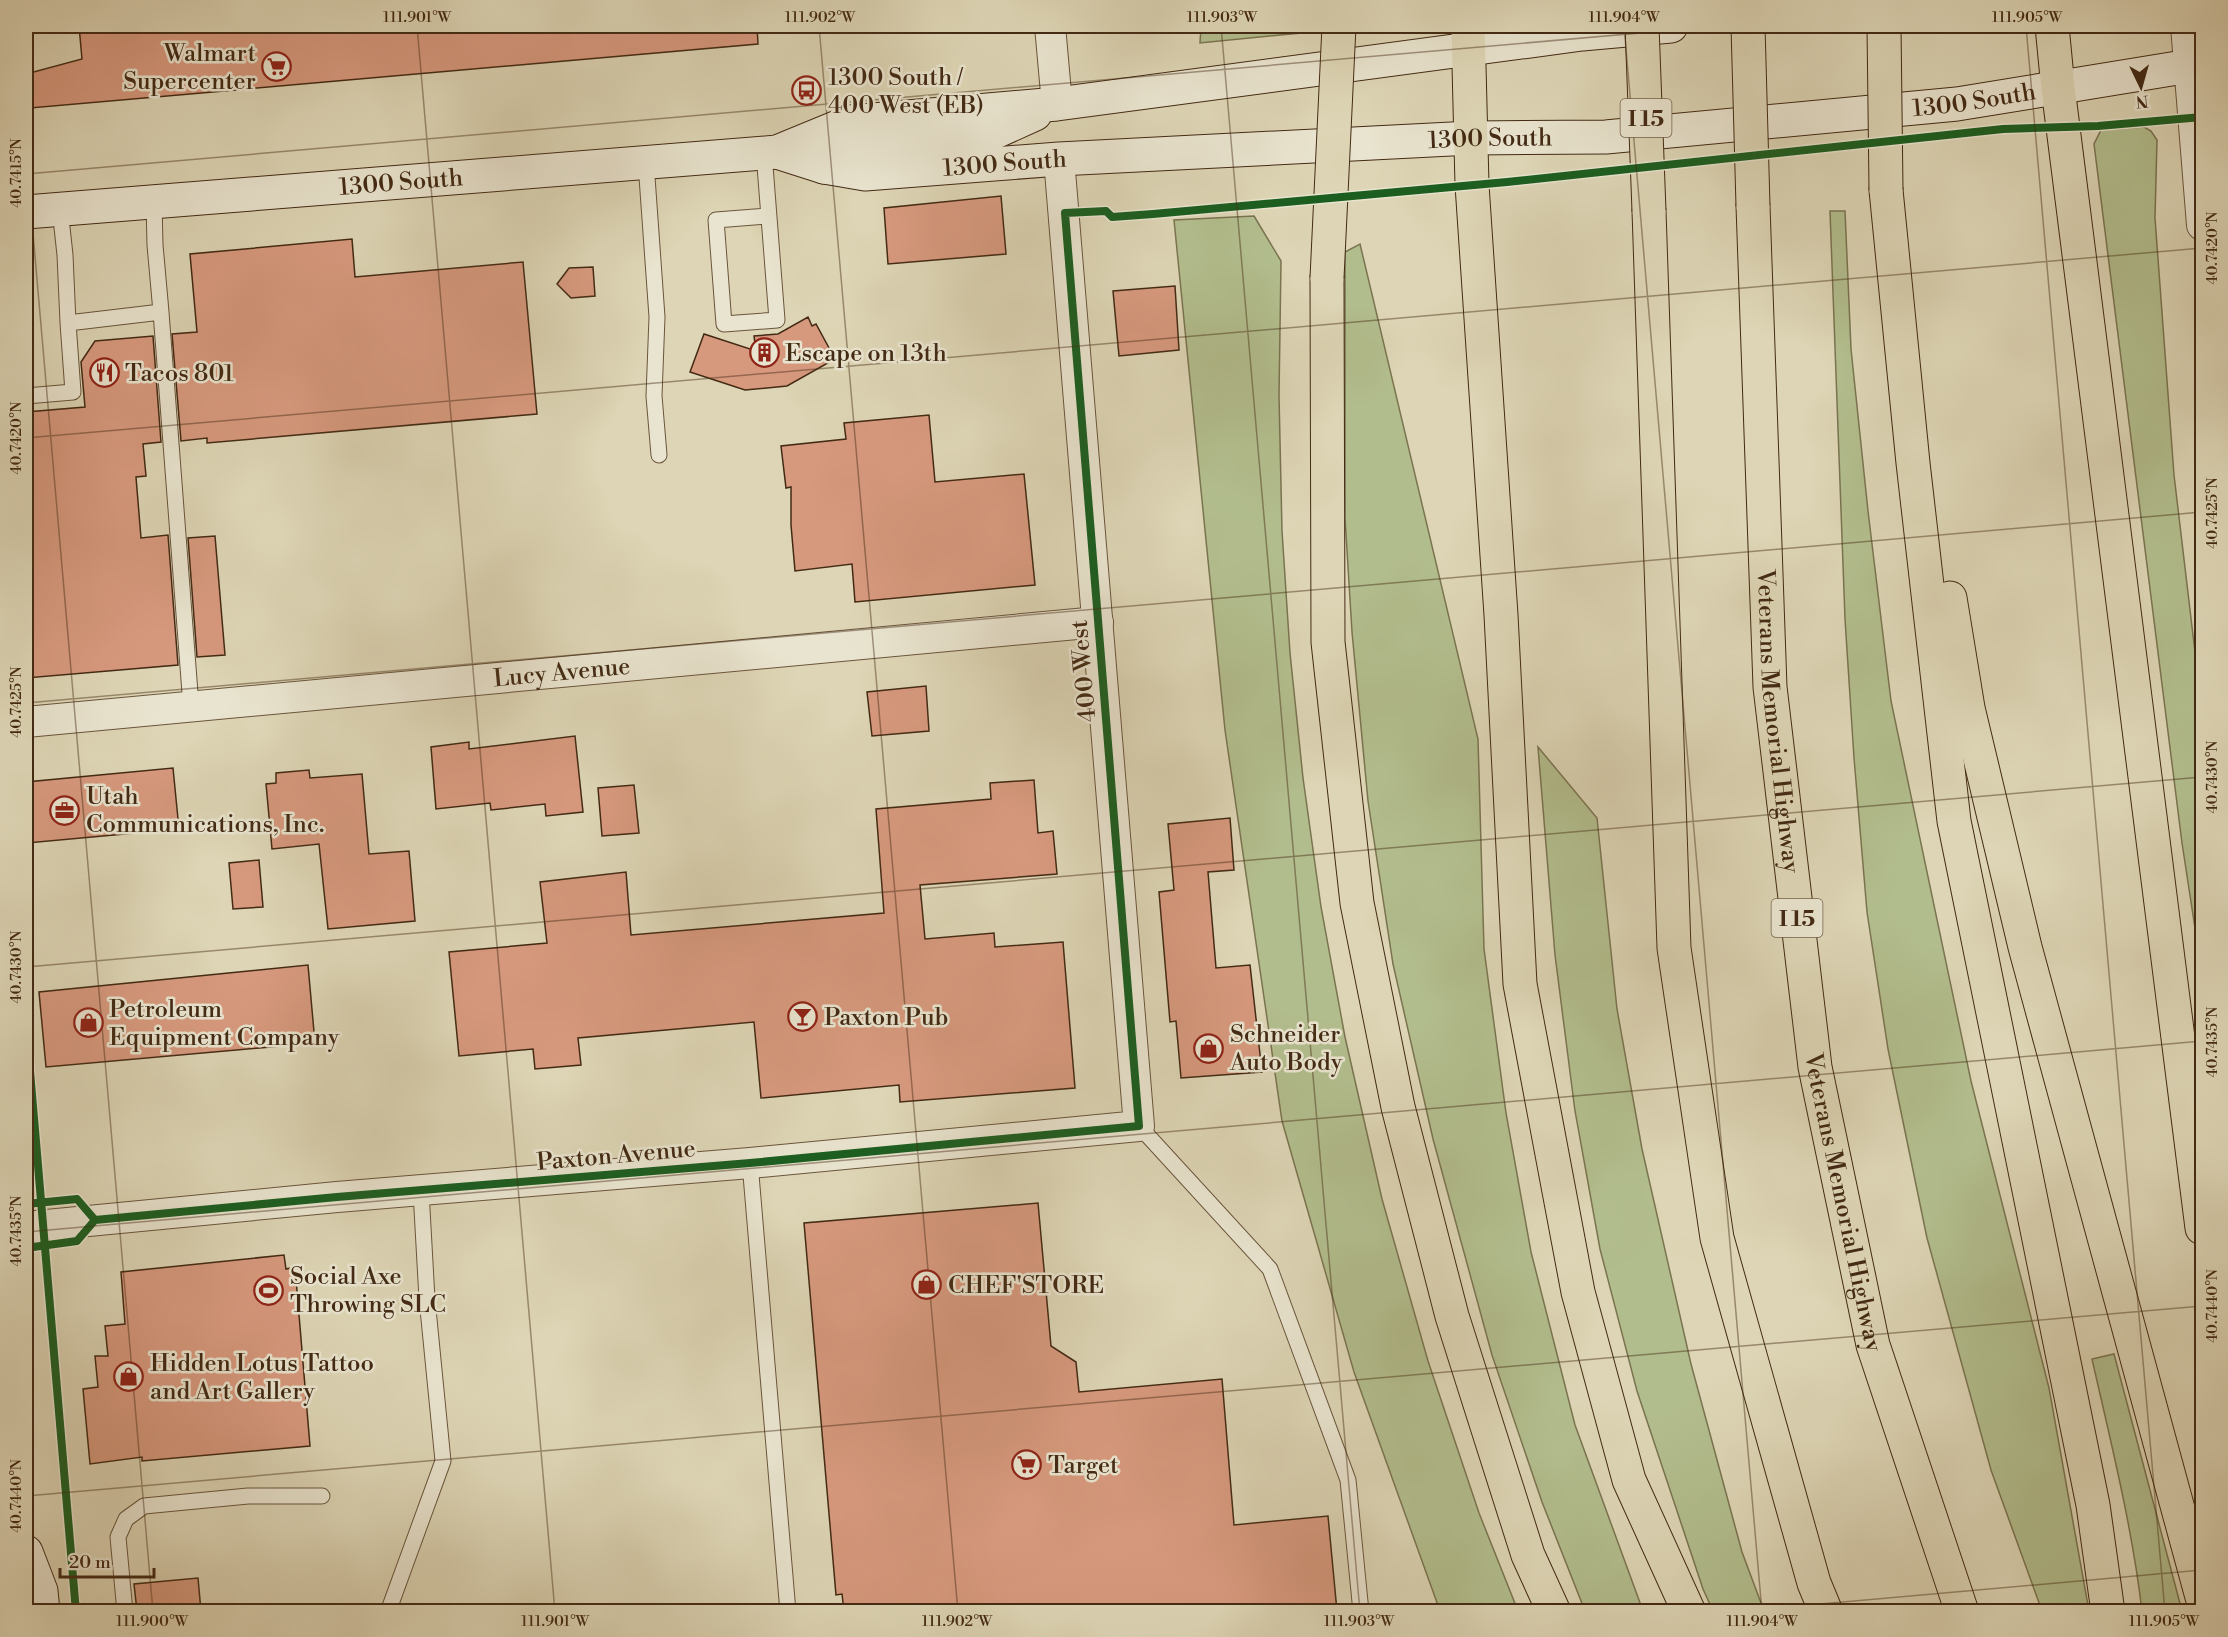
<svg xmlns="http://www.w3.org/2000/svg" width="2228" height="1637" viewBox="0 0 2228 1637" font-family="'Libre Bodoni',serif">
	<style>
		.green { fill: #b2bd8d; stroke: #7a7450; stroke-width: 1.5 }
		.building { fill: #d7997e; stroke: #432a14; stroke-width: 1.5 }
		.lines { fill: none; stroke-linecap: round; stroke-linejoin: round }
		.service-casing { stroke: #6a553c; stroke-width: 17 }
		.minor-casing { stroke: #6a553c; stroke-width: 32 }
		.secondary-casing { stroke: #432a14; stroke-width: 35 }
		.motorway-casing { stroke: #432a14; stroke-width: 35 }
		.service { stroke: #e9e4cf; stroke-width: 15 }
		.minor { stroke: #e9e4cf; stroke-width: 30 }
		.secondary { stroke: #e9e4cf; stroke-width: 33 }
		.motorway { stroke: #ddd5b5; stroke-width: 33 }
		.motorway-bridge-casing { stroke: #432a14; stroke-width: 35; stroke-linecap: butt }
		.motorway-bridge { stroke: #ddd5b5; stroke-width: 33 }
		.cycleway-casing { stroke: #e9e4cf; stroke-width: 11 }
		.cycleway { stroke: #1b5e20; stroke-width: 8 }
		.ticks { fill: none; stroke: #432a14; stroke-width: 1.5; stroke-opacity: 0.45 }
		.labels { text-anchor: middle; stroke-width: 5; stroke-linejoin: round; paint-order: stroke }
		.shield { fill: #e9e4cf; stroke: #75624c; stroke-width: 1.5 }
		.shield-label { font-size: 22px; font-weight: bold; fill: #432a14 }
		.poi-label { font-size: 24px; fill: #432a14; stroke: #e9e4cf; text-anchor: start }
		.street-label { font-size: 24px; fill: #432a14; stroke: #e9e4cf }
		.neatline { fill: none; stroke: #432a14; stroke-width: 2 }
		.ticks-label { font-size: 15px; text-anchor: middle; fill: #432a14 }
	</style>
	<rect width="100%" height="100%" fill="#ddd5b5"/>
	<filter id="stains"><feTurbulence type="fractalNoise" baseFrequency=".00333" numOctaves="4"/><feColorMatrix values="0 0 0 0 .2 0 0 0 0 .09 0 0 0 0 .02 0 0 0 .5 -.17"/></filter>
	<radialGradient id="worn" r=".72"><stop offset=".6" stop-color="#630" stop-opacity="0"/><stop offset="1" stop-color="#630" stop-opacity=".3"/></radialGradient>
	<!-- green -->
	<path class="green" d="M 1201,26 L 1301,26 L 1301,33 L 1200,43 Z
		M 2144,127 L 2151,131 L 2157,140 L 2155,218 L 2174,475 L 2202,711 L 2202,974 L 2182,843 L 2094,144 L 2101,130 Z
		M 1830,211 L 1845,211 L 1851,349 L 1868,511 L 1891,701 L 1971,1081 L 2049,1388 L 2089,1611 L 2042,1611 L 1991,1470 L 1927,1238 L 1888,1049 L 1867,912 L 1854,758 L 1845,619 Z
		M 1254,216 L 1281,261 L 1279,396 L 1282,531 L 1290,653 L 1303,778 L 1321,907 L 1345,1037 L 1382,1199 L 1428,1361 L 1479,1513 L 1518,1611 L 1440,1611 L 1354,1372 L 1282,1121 L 1225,730 L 1174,220 Z
		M 1360,244 L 1478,739 L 1484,949 L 1506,1113 L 1531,1252 L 1575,1425 L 1643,1611 L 1585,1611 L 1542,1502 L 1492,1355 L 1433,1139 L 1393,964 L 1368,801 L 1352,632 L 1345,518 L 1345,252 Z
		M 1538,747 L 1597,818 L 1617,1009 L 1642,1149 L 1691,1364 L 1742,1552 L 1764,1611 L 1713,1611 L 1703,1589 L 1637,1391 L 1600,1249 L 1575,1111 L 1555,955 Z
		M 2114,1354 L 2182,1611 L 2142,1611 C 2132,1526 2111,1443 2092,1359 Z"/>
	<!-- building -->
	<path class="building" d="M 79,26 L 757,26 L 758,44 L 30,108 L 26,74 L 82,59 Z
		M 1001,196 L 1006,254 L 888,264 L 884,208 Z
		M 352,239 L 355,277 L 523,262 L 537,414 L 207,443 L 207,438 L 181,441 L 172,334 L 197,332 L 190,254 Z
		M 593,267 L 595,296 L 571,298 L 557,284 L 569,268 Z
		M 1175,286 L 1179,350 L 1119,356 L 1113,291 Z
		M 808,317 L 812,326 L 816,324 L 835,359 L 787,386 L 745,390 L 690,372 L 704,334 L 756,351 L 754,336 L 778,334 Z
		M 153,336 L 161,442 L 143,444 L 146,476 L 136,477 L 141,538 L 168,535 L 178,665 L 26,678 L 26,412 L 85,407 L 81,362 L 95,341 Z
		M 929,415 L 935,482 L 1024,474 L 1035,585 L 855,602 L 852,564 L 795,571 L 791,525 L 791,487 L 786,488 L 781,446 L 846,439 L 844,423 Z
		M 215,536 L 225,655 L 197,657 L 188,538 Z
		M 926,686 L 929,731 L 872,736 L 867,692 Z
		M 575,736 L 583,812 L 546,816 L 545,804 L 491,810 L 490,803 L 436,809 L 431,747 L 469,742 L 469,749 Z
		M 173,768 L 179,829 L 27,843 L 26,782 Z
		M 309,770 L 310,778 L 362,774 L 369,854 L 409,851 L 415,921 L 328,929 L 319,844 L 272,849 L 266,784 L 276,783 L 276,773 Z
		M 1034,780 L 1038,833 L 1053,831 L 1057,874 L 920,885 L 925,939 L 994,933 L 995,947 L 1063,942 L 1075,1088 L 900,1102 L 899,1085 L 761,1098 L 754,1022 L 578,1038 L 581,1065 L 535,1069 L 533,1049 L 459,1056 L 449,952 L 547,943 L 540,882 L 626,872 L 631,935 L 884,913 L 876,809 L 991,799 L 990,783 Z
		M 634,785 L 639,833 L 602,836 L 598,788 Z
		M 1230,818 L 1234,870 L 1208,872 L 1216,968 L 1250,965 L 1262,1072 L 1181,1078 L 1176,1021 L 1170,1022 L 1159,892 L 1174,890 L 1168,824 Z
		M 259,860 L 263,907 L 233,909 L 229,863 Z
		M 308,965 L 315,1043 L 46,1067 L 39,992 Z
		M 1038,1203 L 1051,1346 L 1076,1362 L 1079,1392 L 1222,1379 L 1234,1525 L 1328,1516 L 1337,1611 L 844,1611 L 842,1594 L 836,1595 L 804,1223 Z
		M 284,1255 L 286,1269 L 295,1267 L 310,1446 L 142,1461 L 142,1457 L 90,1464 L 83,1389 L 98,1387 L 95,1356 L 108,1356 L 105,1326 L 125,1324 L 121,1272 Z
		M 198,1578 L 201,1611 L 137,1611 L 134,1584 Z"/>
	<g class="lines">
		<defs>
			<path id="service" d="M 764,153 L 777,320 L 724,324 L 716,220 L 768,216
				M 646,163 L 657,317 L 654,396 L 659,455
				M 60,209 L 65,255 L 68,323
				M 161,312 L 191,706
				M 26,396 L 73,392 L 68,323 L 161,312 L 155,245 L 154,202
				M 1139,1126 L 1270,1269 L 1348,1480 L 1361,1612
				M 750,1163 L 788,1612
				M 125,1612 L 118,1537 L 126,1519 L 144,1506 L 248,1496 L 322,1496
				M 388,1612 L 443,1461 L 427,1299 L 421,1191"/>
			<g id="minor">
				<path d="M 1050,26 L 1057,104"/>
				<path d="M 2186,26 L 2202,225"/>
				<path id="s1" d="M 26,722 L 1098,622"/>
				<path d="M 26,1227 L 337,1197 L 750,1163 L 1139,1126 L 1059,159"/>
			</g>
			<g id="secondary">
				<path id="s2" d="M 777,152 L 824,167 L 865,174 L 1059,159 L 1471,138 L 1606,137 L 1957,104 L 2202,64"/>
				<path d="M 824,167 L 852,145 L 993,133 L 1035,114"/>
				<path id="s3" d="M 26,212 L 777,152 L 850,122 L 1057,104 L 1582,34 L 1671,26"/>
				<path d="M 26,1552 L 41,1591 L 43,1612"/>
			</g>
			<g id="motorway">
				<path d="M 1468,26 L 1472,185 L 1501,615 L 1520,984 L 1578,1292 L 1629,1480 L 1689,1612"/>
				<path d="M 2052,26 L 2058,88 L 2202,1228"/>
				<path d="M 1886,190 L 1913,463 L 1954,821 L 2093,1505 L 2108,1612"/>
				<path id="s4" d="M 1753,206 L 1770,687 L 1815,1067 L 1873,1345 L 1962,1612"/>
				<path d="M 1649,211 L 1674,948 L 1717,1238 L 1814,1583 L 1826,1612"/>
				<path d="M 1327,278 L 1328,642 L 1357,903 L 1398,1107 L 1452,1316 L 1528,1555 L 1554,1612"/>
				<path d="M 1950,598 L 1968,708 L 2025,947 L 2202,1597"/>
			</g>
		</defs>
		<!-- service casing -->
		<use href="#service" class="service-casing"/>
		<!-- minor casing -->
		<use href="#minor" class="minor-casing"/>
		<!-- secondary casing -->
		<use href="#secondary" class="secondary-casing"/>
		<!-- motorway casing -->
		<use href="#motorway" class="motorway-casing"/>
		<!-- service -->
		<use href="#service" class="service"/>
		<!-- minor -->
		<use href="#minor" class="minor"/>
		<!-- secondary -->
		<use href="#secondary" class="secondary"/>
		<!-- motorway -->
		<use href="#motorway" class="motorway"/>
		<defs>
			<path id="motorway-bridge" d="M 1642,26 L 1649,211
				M 1748,26 L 1753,206
				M 1884,26 L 1886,190
				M 1327,278 L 1339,26"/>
		</defs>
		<!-- motorway-bridge casing -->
		<use href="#motorway-bridge" class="motorway-bridge-casing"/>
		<!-- motorway-bridge -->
		<use href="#motorway-bridge" class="motorway-bridge"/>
		<defs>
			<path id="cycleway" d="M 26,1024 L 76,1612
				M 26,1204 L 77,1199 L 95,1220
				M 95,1220 L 337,1197 L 750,1163 L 1139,1126 L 1065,213 L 1106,211 L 1112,217 L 1153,214 L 1507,182 L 2003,129 L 2098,126 L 2202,117
				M 26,1248 L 77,1241 L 95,1220"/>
		</defs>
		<!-- cycleway casing -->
		<use href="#cycleway" class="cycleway-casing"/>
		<!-- cycleway -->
		<use href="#cycleway" class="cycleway"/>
	</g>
	<!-- ticks -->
	<path class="ticks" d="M 417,26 L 555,1612M 819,26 L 958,1612M 1221,26 L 1360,1612M 1624,26 L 1762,1612M 2026,26 L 2165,1612M 26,153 L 153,1612M 26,174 L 1720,26M 26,438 L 2202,248M 26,703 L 2202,512M 26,967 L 2202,777M 26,1232 L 2202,1041M 26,1496 L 2202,1306M 1731,1612 L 2202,1570"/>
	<!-- icons -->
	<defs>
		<symbol id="supermarket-ring" viewBox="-11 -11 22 22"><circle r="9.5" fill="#e9e4cf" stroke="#8f2418" stroke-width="1.5"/><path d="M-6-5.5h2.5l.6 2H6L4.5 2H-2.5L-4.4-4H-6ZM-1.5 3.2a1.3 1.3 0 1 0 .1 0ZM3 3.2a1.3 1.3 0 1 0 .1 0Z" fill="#8f2418"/></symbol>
		<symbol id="bus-ring" viewBox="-11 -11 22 22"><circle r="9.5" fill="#e9e4cf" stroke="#8f2418" stroke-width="1.5"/><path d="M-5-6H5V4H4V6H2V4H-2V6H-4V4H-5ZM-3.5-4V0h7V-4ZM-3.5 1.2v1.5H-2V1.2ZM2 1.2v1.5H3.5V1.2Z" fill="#8f2418"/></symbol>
		<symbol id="building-ring" viewBox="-11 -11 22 22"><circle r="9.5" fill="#e9e4cf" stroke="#8f2418" stroke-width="1.5"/><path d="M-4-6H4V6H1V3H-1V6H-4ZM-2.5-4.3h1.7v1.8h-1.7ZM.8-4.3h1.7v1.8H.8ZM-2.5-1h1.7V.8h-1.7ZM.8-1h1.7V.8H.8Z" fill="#8f2418"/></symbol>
		<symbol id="restaurant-ring" viewBox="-11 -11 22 22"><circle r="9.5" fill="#e9e4cf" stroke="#8f2418" stroke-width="1.5"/><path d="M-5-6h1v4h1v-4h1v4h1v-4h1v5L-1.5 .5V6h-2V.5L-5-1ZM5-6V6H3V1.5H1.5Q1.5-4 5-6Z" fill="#8f2418"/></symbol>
		<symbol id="office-ring" viewBox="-11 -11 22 22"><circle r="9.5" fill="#e9e4cf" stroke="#8f2418" stroke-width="1.5"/><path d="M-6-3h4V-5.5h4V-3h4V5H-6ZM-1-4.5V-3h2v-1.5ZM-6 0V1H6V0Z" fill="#8f2418"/></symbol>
		<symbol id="bar-ring" viewBox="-11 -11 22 22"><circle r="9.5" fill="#e9e4cf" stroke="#8f2418" stroke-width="1.5"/><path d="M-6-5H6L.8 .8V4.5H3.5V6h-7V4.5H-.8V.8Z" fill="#8f2418"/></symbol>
		<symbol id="shop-ring" viewBox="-11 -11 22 22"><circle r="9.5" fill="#e9e4cf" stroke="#8f2418" stroke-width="1.5"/><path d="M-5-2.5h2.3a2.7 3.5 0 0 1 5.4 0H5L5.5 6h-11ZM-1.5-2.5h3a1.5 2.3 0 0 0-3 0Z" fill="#8f2418"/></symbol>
		<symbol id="stadium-ring" viewBox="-11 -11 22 22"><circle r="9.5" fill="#e9e4cf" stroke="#8f2418" stroke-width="1.5"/><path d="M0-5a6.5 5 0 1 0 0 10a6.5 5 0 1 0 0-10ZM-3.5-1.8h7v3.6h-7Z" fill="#8f2418"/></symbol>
	</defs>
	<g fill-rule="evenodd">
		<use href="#supermarket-ring" x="260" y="50" width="33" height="33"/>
		<use href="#bus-ring" x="790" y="74" width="33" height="33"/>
		<use href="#building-ring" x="748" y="336" width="33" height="33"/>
		<use href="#restaurant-ring" x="88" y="356" width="33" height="33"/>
		<use href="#office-ring" x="48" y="794" width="33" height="33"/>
		<use href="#bar-ring" x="786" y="1000" width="33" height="33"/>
		<use href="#shop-ring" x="72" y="1006" width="33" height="33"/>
		<use href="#shop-ring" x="1192" y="1032" width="33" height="33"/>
		<use href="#shop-ring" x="910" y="1268" width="33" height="33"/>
		<use href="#stadium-ring" x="252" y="1274" width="33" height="33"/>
		<use href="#shop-ring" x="112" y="1360" width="33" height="33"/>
		<use href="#supermarket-ring" x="1010" y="1448" width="33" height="33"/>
	</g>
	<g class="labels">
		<!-- shield labels -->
		<g class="shield">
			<rect x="1620.5" y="99" width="51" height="38" rx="4.5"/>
			<rect x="1771.5" y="899" width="51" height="38" rx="4.5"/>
		</g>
		<g class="shield-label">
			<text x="1646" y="126">I 15</text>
			<text x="1797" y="926">I 15</text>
		</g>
		<!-- poi labels -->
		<g class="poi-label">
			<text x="256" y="61" text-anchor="end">Walmart<tspan x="256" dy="28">Supercenter</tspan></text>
			<text x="828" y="85">1300 South /<tspan x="828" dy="28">400 West (EB)</tspan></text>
			<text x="785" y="361">Escape on 13th</text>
			<text x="125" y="381">Tacos 801</text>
			<text x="86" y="804">Utah<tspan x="86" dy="28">Communications, Inc.</tspan></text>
			<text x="109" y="1017">Petroleum<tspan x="109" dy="28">Equipment Company</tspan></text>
			<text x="824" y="1025">Paxton Pub</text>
			<text x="1230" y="1042">Schneider<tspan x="1230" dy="28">Auto Body</tspan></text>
			<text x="290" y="1284">Social Axe<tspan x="290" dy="28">Throwing SLC</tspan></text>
			<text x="948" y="1293">CHEF'STORE</text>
			<text x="150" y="1371">Hidden Lotus Tattoo<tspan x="150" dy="28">and Art Gallery</tspan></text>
			<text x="1048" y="1473">Target</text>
		</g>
		<!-- street labels -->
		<g class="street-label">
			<text dy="8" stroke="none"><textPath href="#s2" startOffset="1203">1300 South</textPath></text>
			<text dy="8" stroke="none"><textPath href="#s2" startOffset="717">1300 South</textPath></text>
			<text dy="8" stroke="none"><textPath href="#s2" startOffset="231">1300 South</textPath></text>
			<text dy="8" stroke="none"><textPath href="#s3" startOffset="376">1300 South</textPath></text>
			<text transform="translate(1083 671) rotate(-95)" y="8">400 West</text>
			<text dy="8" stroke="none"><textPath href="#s1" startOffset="538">Lucy Avenue</textPath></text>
			<text dy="8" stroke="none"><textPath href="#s4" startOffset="516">Veterans Memorial Highway</textPath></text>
			<text transform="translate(616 1155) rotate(-5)" y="8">Paxton Avenue</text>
			<text dy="8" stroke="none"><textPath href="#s4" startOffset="1002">Veterans Memorial Highway</textPath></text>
		</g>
	</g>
	<!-- margin -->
	<rect width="2228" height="1637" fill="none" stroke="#ddd5b5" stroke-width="66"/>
	<!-- north arrow -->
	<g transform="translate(2141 87) rotate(175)" stroke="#e9e4cf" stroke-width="4.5" paint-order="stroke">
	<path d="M0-4.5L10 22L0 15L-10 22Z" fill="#432a14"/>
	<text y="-9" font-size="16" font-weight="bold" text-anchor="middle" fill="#432a14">N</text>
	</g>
	<!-- scale -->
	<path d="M60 1568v9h94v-9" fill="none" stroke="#432a14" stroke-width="3"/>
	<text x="69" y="1568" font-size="18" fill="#432a14" stroke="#e9e4cf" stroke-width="4.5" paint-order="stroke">20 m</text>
	<rect x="33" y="33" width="2162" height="1571" class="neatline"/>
	<g class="ticks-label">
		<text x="417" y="22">111.901°W</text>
		<text x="820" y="22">111.902°W</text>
		<text x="1222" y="22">111.903°W</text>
		<text x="1624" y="22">111.904°W</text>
		<text x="2027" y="22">111.905°W</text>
		<text transform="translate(16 173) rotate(-90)" y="5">40.7415°N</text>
		<text transform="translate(2212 248) rotate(-90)" y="5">40.7420°N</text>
		<text transform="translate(16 438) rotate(-90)" y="5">40.7420°N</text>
		<text transform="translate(2212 513) rotate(-90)" y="5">40.7425°N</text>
		<text transform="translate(16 702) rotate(-90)" y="5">40.7425°N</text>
		<text transform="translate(2212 777) rotate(-90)" y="5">40.7430°N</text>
		<text transform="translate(16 967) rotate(-90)" y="5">40.7430°N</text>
		<text transform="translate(2212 1042) rotate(-90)" y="5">40.7435°N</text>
		<text transform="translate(16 1231) rotate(-90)" y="5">40.7435°N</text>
		<text transform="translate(2212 1306) rotate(-90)" y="5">40.7440°N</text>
		<text transform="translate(16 1496) rotate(-90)" y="5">40.7440°N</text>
		<text x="152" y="1626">111.900°W</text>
		<text x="555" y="1626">111.901°W</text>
		<text x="957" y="1626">111.902°W</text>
		<text x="1359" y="1626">111.903°W</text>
		<text x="1762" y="1626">111.904°W</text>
		<text x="2164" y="1626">111.905°W</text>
	</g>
	<rect width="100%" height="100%" filter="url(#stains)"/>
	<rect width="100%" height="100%" fill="url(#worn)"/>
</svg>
